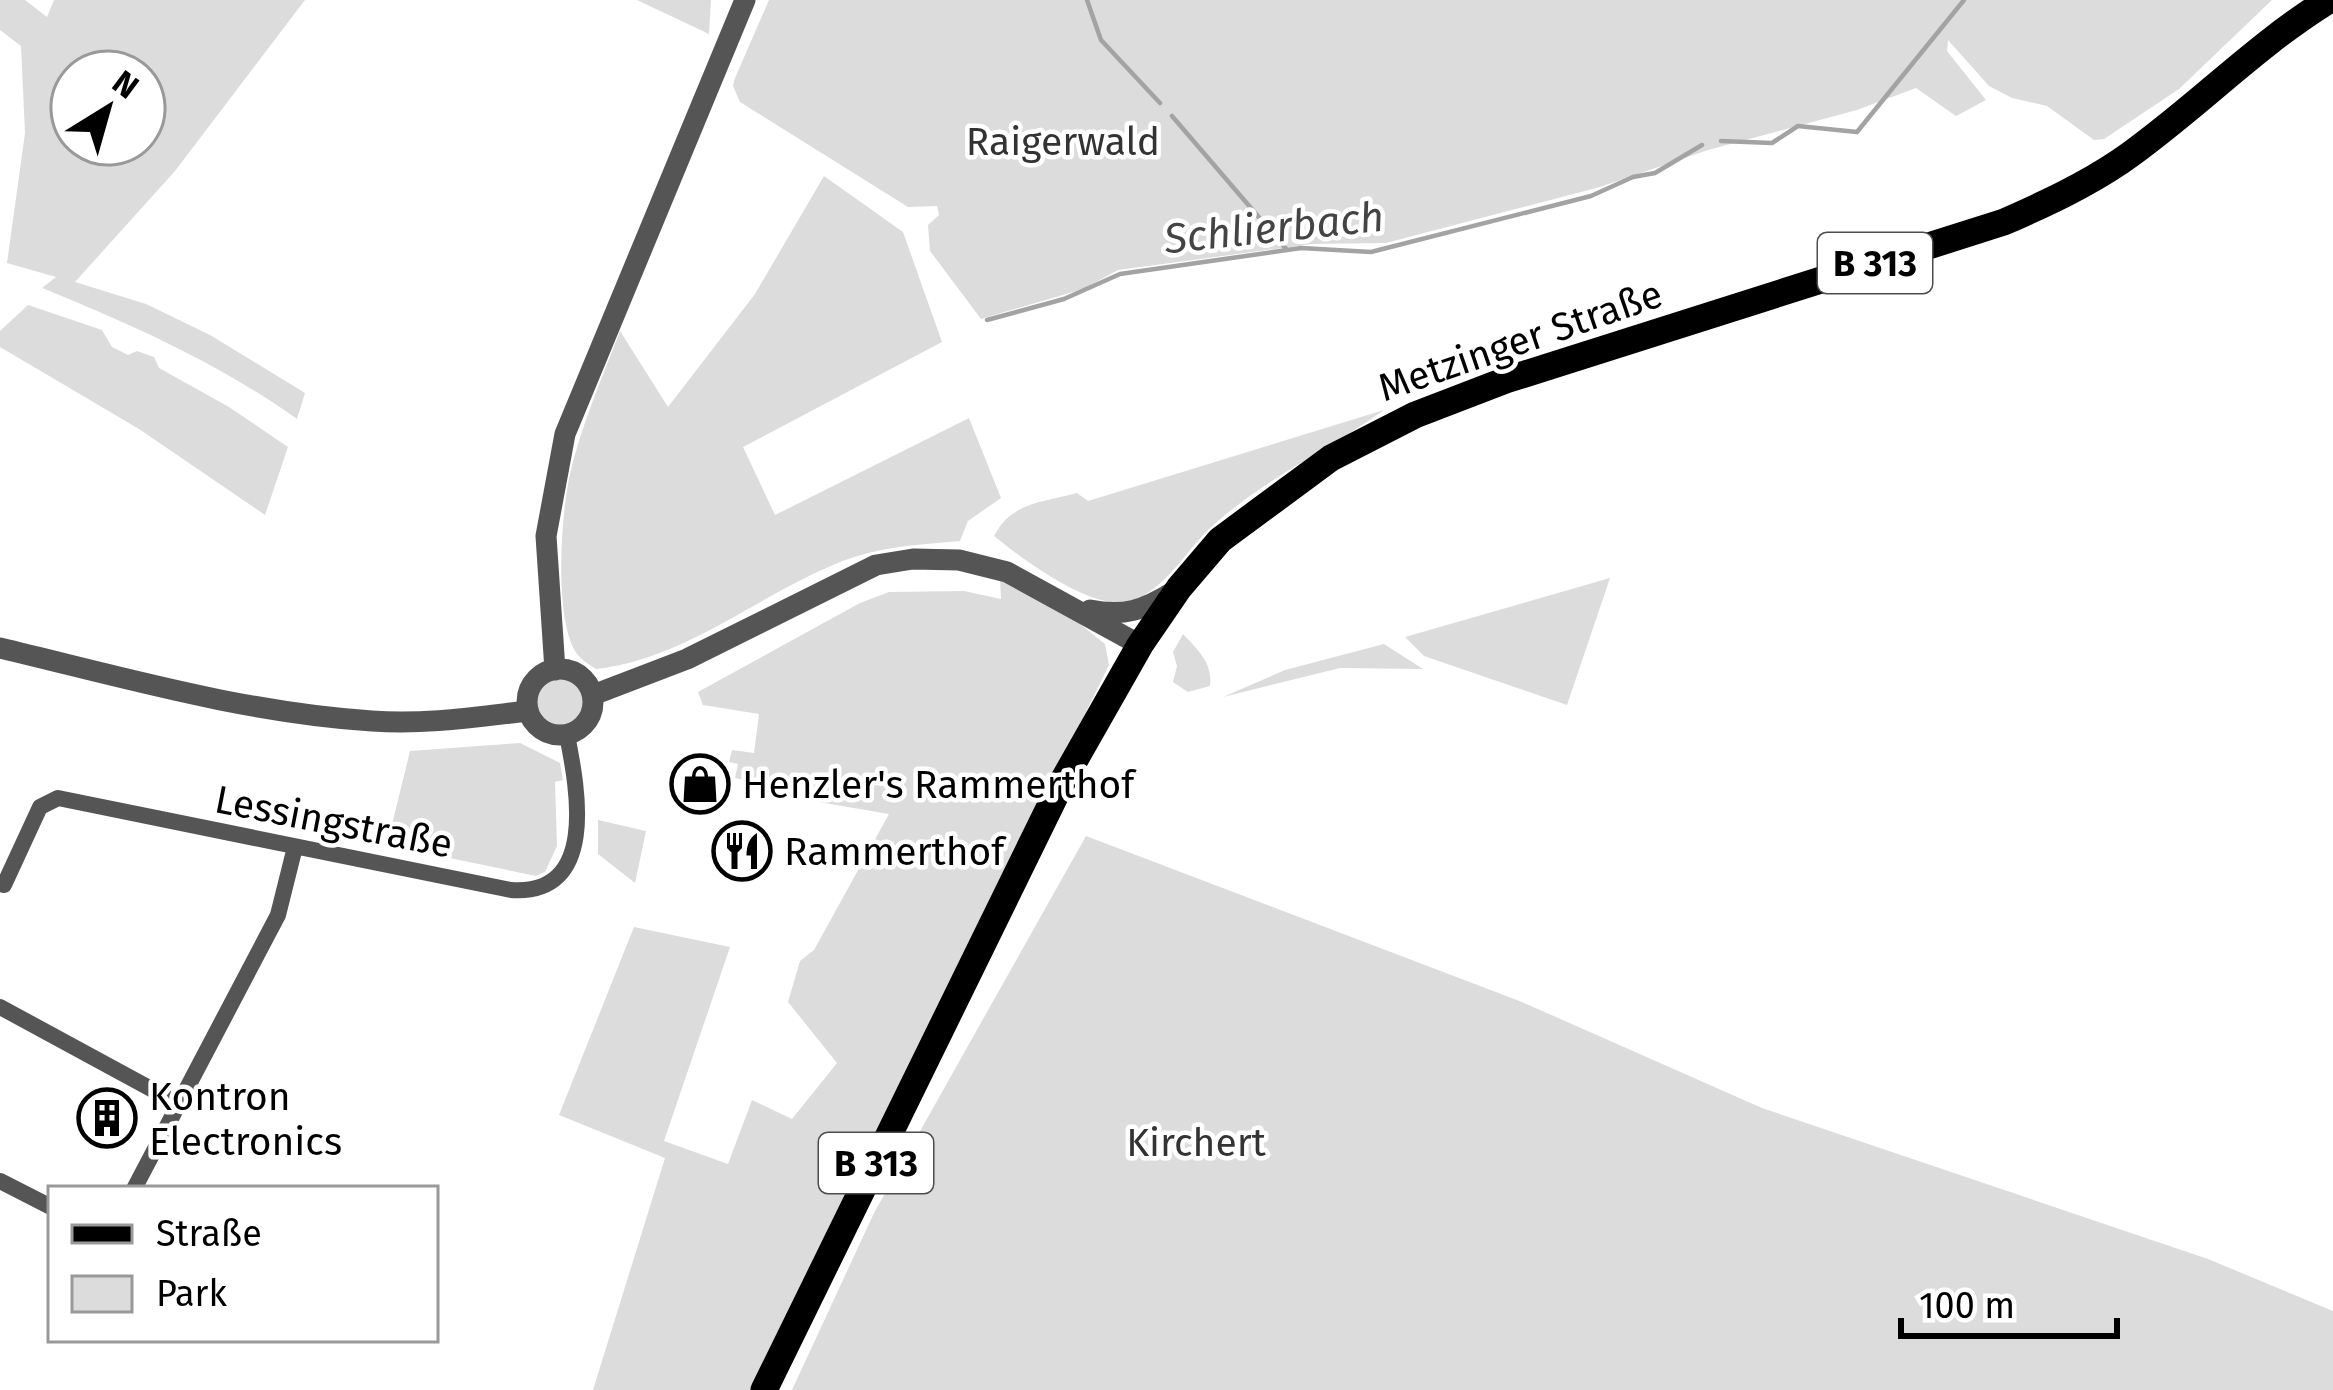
<svg xmlns="http://www.w3.org/2000/svg" width="2333" height="1390" viewBox="0 0 2333 1390" font-family="'Fira Sans',sans-serif">
	<style>
		.green { fill: #dcdcdc; fill-rule: evenodd }
		.lines { fill: none; stroke-linecap: round; stroke-linejoin: round }
		.stream { stroke: #a3a3a3; stroke-width: 4.5 }
		.minor { stroke: #555; stroke-width: 16 }
		.tertiary { stroke: #555; stroke-width: 21 }
		.primary { stroke: #000; stroke-width: 27 }
		.labels { text-anchor: middle; stroke-width: 9; stroke-linejoin: round; paint-order: stroke }
		.shield { fill: #fff; stroke: #4c4c4c; stroke-width: 3 }
		.shield-label { font-size: 36px; font-weight: bold; fill: #000 }
		.park-label { font-size: 39px; fill: #333; stroke: #fff }
		.street-label { font-size: 39px; fill: #000; stroke: #fff }
		.poi-label { font-size: 39px; fill: #000; stroke: #fff; text-anchor: start }
		.water-label { font-size: 42px; font-style: italic; fill: #444; stroke: #fff }
	</style>
	<rect width="100%" height="100%" fill="#fff"/>
	<!-- green -->
	<path class="green" d="M 0,0 L 25,0 L 47,17 L 54,0 L 305,0 L 175,171 L 75,282 L 146,304 L 210,335 L 305,393 L 297,419 C 218,363 131,324 42,288 L 56,277 L 7,263 L 25,133 L 21,46 L 0,30 ZM 72,72 L 144,72 L 144,144 L 72,144 Z
		M 637,0 L 711,0 L 709,34 Z
		M 769,0 L 2272,0 L 2179,89 L 2104,139 L 2094,140 L 2047,106 L 2012,98 L 1989,86 L 1948,40 L 1947,51 L 1986,100 L 1956,116 L 1916,88 L 1857,110 L 1708,150 L 1600,187 L 1386,243 L 1312,244 L 1118,270 L 1083,289 L 981,319 L 930,251 L 928,225 L 939,215 L 937,206 L 908,207 L 740,102 L 733,86 L 735,78 Z
		M 824,176 L 903,232 L 942,342 L 743,447 L 775,515 L 969,418 L 1001,498 L 968,521 L 960,541 C 915,545 874,547 833,565 C 754,598 684,659 596,669 C 588,664 581,660 575,651 C 554,614 561,515 570,474 C 581,426 602,378 620,331 L 668,407 L 755,294 Z
		M 28,305 L 102,330 L 112,347 L 128,355 L 137,351 L 154,357 L 159,368 L 229,407 L 288,447 L 265,515 L 139,429 L 0,347 L 0,331 Z
		M 1384,410 C 1327,451 1258,482 1207,531 C 1183,555 1160,597 1124,602 C 1088,608 1021,558 994,536 C 1011,502 1044,502 1077,493 L 1088,501 Z
		M 1000,578 L 1075,620 L 1105,644 L 1109,665 L 753,1390 L 593,1390 L 665,1158 L 559,1115 L 634,927 L 730,947 L 664,1141 L 728,1164 L 752,1100 L 792,1119 L 837,1063 L 788,1002 L 800,961 L 814,950 L 889,814 L 777,795 L 778,787 L 735,778 L 738,764 L 729,762 L 732,750 L 754,753 L 759,714 L 703,705 L 698,692 L 860,603 L 889,592 L 964,591 L 1001,599 Z
		M 1610,578 L 1567,705 L 1424,656 L 1405,637 Z
		M 1183,634 C 1198,650 1213,663 1210,686 L 1188,692 L 1173,682 L 1177,666 L 1173,652 Z
		M 1384,644 L 1423,669 L 1340,668 L 1223,697 L 1285,670 Z
		M536 703a24 24 0 1 1 48 0a24 24 0 1 1-48 0Z
		M 520,743 L 560,763 L 563,780 L 555,782 L 557,846 L 545,872 L 536,876 L 387,845 L 410,751 Z
		M 598,820 L 646,831 L 635,883 L 598,854 Z
		M 1086,836 L 1522,1002 L 1762,1108 L 2208,1259 L 2333,1311 L 2333,1390 L 792,1390 L 874,1213 Z"/>
	<g class="lines">
		<!-- stream -->
		<path class="stream" d="M 1087,0 L 1101,40 L 1160,103
			M 1172,116 L 1287,250
			M 1721,141 L 1772,143 L 1798,126 L 1857,132 L 1964,0
			M 987,320 L 1064,299 L 1120,274 L 1301,248 L 1371,252 L 1591,196 L 1633,177 L 1655,173 L 1702,145"/>
		<!-- minor -->
		<path class="minor" d="M 0,884 L 4,885 L 40,807 L 58,798 L 511,890 C 598,896 578,790 567,735
			M 0,1007 L 177,1103
			M 0,1181 L 51,1207
			M 134,1189 L 278,915 L 295,847"/>
		<!-- tertiary -->
		<path class="tertiary" d="M 1090,610 C 1124,617 1144,610 1173,592
			M 0,648 C 122,677 246,713 372,721 C 424,725 476,717 528,711
			M527 702a33 33 0 1 1 66 0a33 33 0 1 1-66 0Z
			M 555,670 L 546,536 L 565,434 L 745,0
			M 593,695 L 687,659 L 876,565 L 913,559 L 959,560 L 1007,572 L 1140,645"/>
		<!-- primary -->
		<path class="primary" d="M 764,1390 L 1060,786 L 1140,645 L 1179,588 L 1220,540 L 1331,458 L 1415,415 L 1506,380 L 2004,222 C 2045,204 2084,186 2121,161 C 2193,111 2254,46 2329,0"/>
	</g>
	<!-- icons -->
	<defs>
		<symbol id="shop-ring" viewBox="-11 -11 22 22"><circle r="9.5" fill="#fff" stroke="#000" stroke-width="1.5"/><path d="M-5-2.5h2.3a2.7 3.5 0 0 1 5.4 0H5L5.5 6h-11ZM-1.5-2.5h3a1.5 2.3 0 0 0-3 0Z" fill="#000"/></symbol>
		<symbol id="restaurant-ring" viewBox="-11 -11 22 22"><circle r="9.5" fill="#fff" stroke="#000" stroke-width="1.5"/><path d="M-5-6h1v4h1v-4h1v4h1v-4h1v5L-1.5 .5V6h-2V.5L-5-1ZM5-6V6H3V1.5H1.5Q1.5-4 5-6Z" fill="#000"/></symbol>
		<symbol id="building-ring" viewBox="-11 -11 22 22"><circle r="9.5" fill="#fff" stroke="#000" stroke-width="1.5"/><path d="M-4-6H4V6H1V3H-1V6H-4ZM-2.5-4.3h1.7v1.8h-1.7ZM.8-4.3h1.7v1.8H.8ZM-2.5-1h1.7V.8h-1.7ZM.8-1h1.7V.8H.8Z" fill="#000"/></symbol>
	</defs>
	<g fill-rule="evenodd">
		<use href="#shop-ring" x="667" y="751" width="66" height="66"/>
		<use href="#restaurant-ring" x="709" y="818" width="66" height="66"/>
		<use href="#building-ring" x="74" y="1085" width="66" height="66"/>
	</g>
	<g class="labels">
		<!-- shield labels -->
		<g class="shield">
			<rect x="1818" y="233" width="114" height="60" rx="9"/>
			<rect x="819" y="1133" width="114" height="60" rx="9"/>
		</g>
		<g class="shield-label">
			<text x="1875" y="276">B 313</text>
			<text x="876" y="1176">B 313</text>
		</g>
		<!-- park labels -->
		<g class="park-label">
			<text x="1063" y="155">Raigerwald</text>
			<text x="1196" y="1156">Kirchert</text>
		</g>
		<!-- street labels -->
		<g class="street-label">
			<text transform="translate(1520 340) rotate(-19)" y="14">Metzinger Straße</text>
			<text transform="translate(334 821) rotate(11)" y="14">Lessingstraße</text>
		</g>
		<!-- poi labels -->
		<g class="poi-label">
			<text x="742" y="798">Henzler's Rammerthof</text>
			<text x="784" y="865">Rammerthof</text>
			<text x="149" y="1110">Kontron<tspan x="149" dy="45">Electronics</tspan></text>
		</g>
		<!-- water labels -->
		<g class="water-label">
			<text transform="translate(1274 227) rotate(-6)" y="15">Schlierbach</text>
		</g>
	</g>
	<!-- legend -->
	<rect x="48" y="1186" width="390" height="156" fill="#ffffff" stroke="#999999" stroke-width="3"/>
	<rect x="72" y="1225" width="60" height="18" fill="#000000" stroke="#999999" stroke-width="3"/>
	<text x="156" y="1246" font-size="36" fill="#000000">Straße</text>
	<rect x="72" y="1276" width="60" height="36" fill="#dcdcdc" stroke="#999999" stroke-width="3"/>
	<text x="156" y="1306" font-size="36" fill="#000000">Park</text>
	<!-- north arrow -->
	<g transform="translate(108 108) rotate(37)"><circle r="57" fill="#ffffff" stroke="#999999" stroke-width="3"/>
	<path d="M0-9L21 45L0 30L-21 45Z" fill="#000000"/>
	<text y="-18" font-size="33" font-weight="bold" text-anchor="middle" fill="#000000">N</text>
	</g>
	<!-- scale -->
	<path d="M1901 1318v18h216v-18" fill="none" stroke="#000000" stroke-width="6"/>
	<text x="1919" y="1318" font-size="36" fill="#000000" stroke="#ffffff" stroke-width="9" paint-order="stroke">100 m</text>
</svg>
